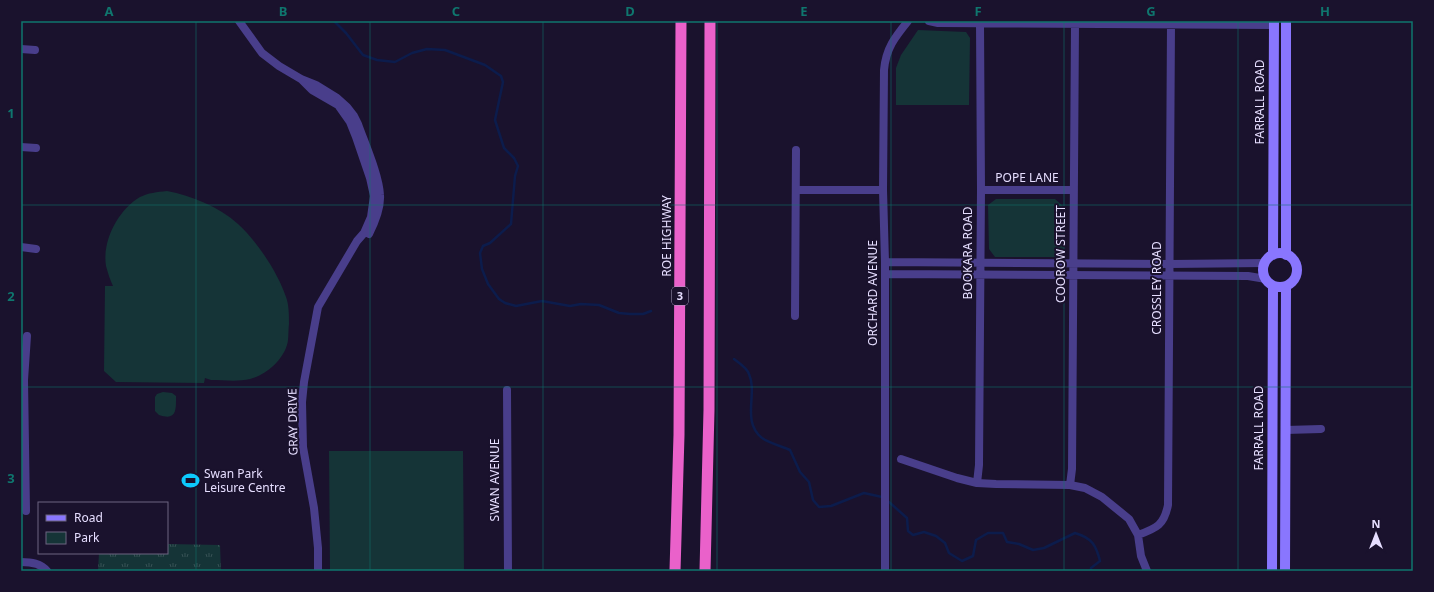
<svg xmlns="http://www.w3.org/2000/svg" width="1434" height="592" viewBox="0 0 1434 592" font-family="'Noto Sans',sans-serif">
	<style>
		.grass { fill: url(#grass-tufts) }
		.green { fill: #153437 }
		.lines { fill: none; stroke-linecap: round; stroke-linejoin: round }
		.stream { stroke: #0c1c4c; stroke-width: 2.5 }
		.minor { stroke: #493e8b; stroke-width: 8 }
		.secondary { stroke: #8976fe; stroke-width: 10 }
		.trunk { stroke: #ea61ca; stroke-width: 11 }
		.grid { fill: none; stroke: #0f766e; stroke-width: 1; stroke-opacity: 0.55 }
		.labels { text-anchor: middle; stroke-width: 4; stroke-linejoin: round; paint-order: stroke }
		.shield { fill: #1a122d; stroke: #a9a1c0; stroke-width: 1 }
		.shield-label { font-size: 11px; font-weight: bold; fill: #e6deff }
		.street-label { font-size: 12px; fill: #e6deff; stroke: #1a122d }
		.poi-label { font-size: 12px; fill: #e6deff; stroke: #1a122d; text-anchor: start }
		.neatline { fill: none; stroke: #0f766e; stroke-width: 1.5 }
		.grid-label { font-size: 13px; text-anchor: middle; font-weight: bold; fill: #0f766e }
	</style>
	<defs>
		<pattern id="grass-tufts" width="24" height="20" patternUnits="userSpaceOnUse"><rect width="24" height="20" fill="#153437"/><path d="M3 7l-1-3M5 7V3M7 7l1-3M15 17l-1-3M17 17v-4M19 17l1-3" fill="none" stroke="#375155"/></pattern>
	</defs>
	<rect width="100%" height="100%" fill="#1a122d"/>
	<!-- grass -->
	<path class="grass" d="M 167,544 L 220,545 L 221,571 L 98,571 L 99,553 L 167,553 Z"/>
	<!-- green -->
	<path class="green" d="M 918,30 L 966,32 L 970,38 L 969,105 L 896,105 L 896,68 L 901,55 Z
		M 167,191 C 192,196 218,206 238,224 C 257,241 278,273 286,297 C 289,305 289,315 289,324 C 288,331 289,339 287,345 C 282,361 266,375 250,379 C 238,382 223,380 211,380 L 205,378 L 204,383 L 116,382 L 104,371 L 105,286 L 113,286 C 110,280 108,273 106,266 C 102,241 118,210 140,197 C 148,193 157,192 167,191 Z
		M 996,199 L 1055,199 L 1063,206 L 1064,252 L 1057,257 L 995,257 L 989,249 L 988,205 Z
		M 163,392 L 172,393 L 176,396 C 176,410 177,421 159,415 L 155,411 L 155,397 L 157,394 Z
		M 329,451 L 463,451 L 464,571 L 330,571 Z"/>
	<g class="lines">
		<!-- stream -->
		<path class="stream" d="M 334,21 L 346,33 L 363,55 L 377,60 L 395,62 L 412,53 L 427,49 L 445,50 L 485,65 L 501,76 L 503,82 L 495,120 L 504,148 L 514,158 L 518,166 L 515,176 L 511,224 L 490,243 L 483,246 L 480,253 L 482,269 L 488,284 L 499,299 L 505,303 L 516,306 L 542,301 L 570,306 L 581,304 L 599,305 L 619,313 L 630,314 L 643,314 L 651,311
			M 734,359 C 739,363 747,368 749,374 C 758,394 741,421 762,438 C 769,443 781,446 790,450 L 800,472 L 809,482 L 813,500 L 819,507 L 831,506 L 864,493 L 882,497
			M 889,502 L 907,518 L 908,531 L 913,535 L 924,532 L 936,536 L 945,543 L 949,553 L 962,561 L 973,556 L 976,540 L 988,533 L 1003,533 L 1007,542 L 1019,544 L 1033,550 L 1044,548 L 1075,533 C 1092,538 1096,545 1100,561 L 1091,568 L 1091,571"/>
		<!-- minor -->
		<path class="minor" d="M 239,21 L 262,53 L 279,66 L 301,79 L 316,85 L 337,98 L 347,107 L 354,116 L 358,124 C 365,144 379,175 380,195 C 381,208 375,222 369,234
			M 929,21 L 938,23 L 1273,25
			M 21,49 L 35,50
			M 301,79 L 312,90 L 338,105 L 350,122 L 356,137 L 370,178 L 374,196 L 371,217 L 364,233 L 357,241 L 318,307 L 304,382 L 302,402 L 303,447 L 314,508 L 318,548 L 318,571
			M 21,147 L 36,148
			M 796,190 L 883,190
			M 981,190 L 1073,190
			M 21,247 L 36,249
			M 885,262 L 1170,264 L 1265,263
			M 885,274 L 1248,276 L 1266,279
			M 795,316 L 796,150
			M 507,390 L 508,571
			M 1286,430 L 1321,429
			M 901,459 L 957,478 L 977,483 L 996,484 L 1070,485 L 1085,488 L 1102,497 L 1129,519 L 1138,535 L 1141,556 L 1147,571
			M 977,483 L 979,465 L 981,190 L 980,23
			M 1070,485 L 1072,469 L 1075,24
			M 26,511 L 24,380 L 27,336
			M 1138,535 C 1157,528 1164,525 1168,505 L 1171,25
			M 21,562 C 31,562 41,563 47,571
			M 885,571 L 885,262 L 883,190 L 884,70 C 886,48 895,37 908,21"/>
		<!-- secondary -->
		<path class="secondary" d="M 1286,21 L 1286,255
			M1263 270a17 17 0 1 1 34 0a17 17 0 1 1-34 0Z
			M 1273,255 L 1274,21
			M 1272,571 L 1273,286
			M 1285,571 L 1286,286"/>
		<!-- trunk -->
		<path class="trunk" d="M 675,571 L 679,435 L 681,21
			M 705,571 L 709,410 L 710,21"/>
	</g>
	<!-- grid -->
	<path class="grid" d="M 196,21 L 196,571M 370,21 L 370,571M 543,21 L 543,571M 717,21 L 717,571M 891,21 L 891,571M 1064,21 L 1064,571M 1238,21 L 1238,571M 21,205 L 1413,205M 21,387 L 1413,387"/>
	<!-- icons -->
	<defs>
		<symbol id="stadium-bare" viewBox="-9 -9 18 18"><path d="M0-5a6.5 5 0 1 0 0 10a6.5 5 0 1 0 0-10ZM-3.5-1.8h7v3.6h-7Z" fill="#0dcafd" stroke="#1a122d" stroke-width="2.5" paint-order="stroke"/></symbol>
	</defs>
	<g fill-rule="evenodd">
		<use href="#stadium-bare" x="178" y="468" width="25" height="25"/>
	</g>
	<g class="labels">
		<!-- shield labels -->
		<rect class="shield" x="672" y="287" width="16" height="18" rx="3"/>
		<g class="shield-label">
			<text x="680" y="300">3</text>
		</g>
		<!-- street labels -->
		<g class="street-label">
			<text transform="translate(1260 102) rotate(-90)" y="4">FARRALL ROAD</text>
			<text x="1027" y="182">POPE LANE</text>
			<text transform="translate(667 236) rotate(-90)" y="4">ROE HIGHWAY</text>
			<text transform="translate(968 253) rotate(-90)" y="4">BOOKARA ROAD</text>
			<text transform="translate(1061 254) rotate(-90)" y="4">COOROW STREET</text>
			<text transform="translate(1157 288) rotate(-90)" y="4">CROSSLEY ROAD</text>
			<text transform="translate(873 293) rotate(-90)" y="4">ORCHARD AVENUE</text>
			<text transform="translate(293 422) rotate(-91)" y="4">GRAY DRIVE</text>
			<text transform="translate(1259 428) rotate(-90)" y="4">FARRALL ROAD</text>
			<text transform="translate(495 480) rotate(-90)" y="4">SWAN AVENUE</text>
		</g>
		<!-- poi labels -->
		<g class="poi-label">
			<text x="204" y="478">Swan Park<tspan x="204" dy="14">Leisure Centre</tspan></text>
		</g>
	</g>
	<!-- border -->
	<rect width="1434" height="592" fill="none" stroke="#1a122d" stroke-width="44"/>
	<!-- legend -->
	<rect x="38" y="502" width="130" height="52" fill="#1a122d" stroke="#6c6481"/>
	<rect x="46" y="515" width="20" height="6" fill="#8976fe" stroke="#6c6481"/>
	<text x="74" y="522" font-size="12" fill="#e6deff">Road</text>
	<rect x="46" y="532" width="20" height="12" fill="#153437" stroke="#6c6481"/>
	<text x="74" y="542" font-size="12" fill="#e6deff">Park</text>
	<!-- north arrow -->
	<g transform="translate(1376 534)" stroke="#1a122d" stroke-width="3" paint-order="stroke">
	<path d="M0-3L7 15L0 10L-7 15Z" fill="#e6deff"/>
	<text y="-6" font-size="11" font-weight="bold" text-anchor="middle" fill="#e6deff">N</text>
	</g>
	<rect x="22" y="22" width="1390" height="548" class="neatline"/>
	<g class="grid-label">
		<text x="109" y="16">A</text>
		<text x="283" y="16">B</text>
		<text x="456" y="16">C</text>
		<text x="630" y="16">D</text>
		<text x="804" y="16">E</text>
		<text x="978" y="16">F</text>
		<text x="1151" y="16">G</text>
		<text x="1325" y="16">H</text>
		<text x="11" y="118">1</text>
		<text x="11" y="301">2</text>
		<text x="11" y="483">3</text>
	</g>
</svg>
